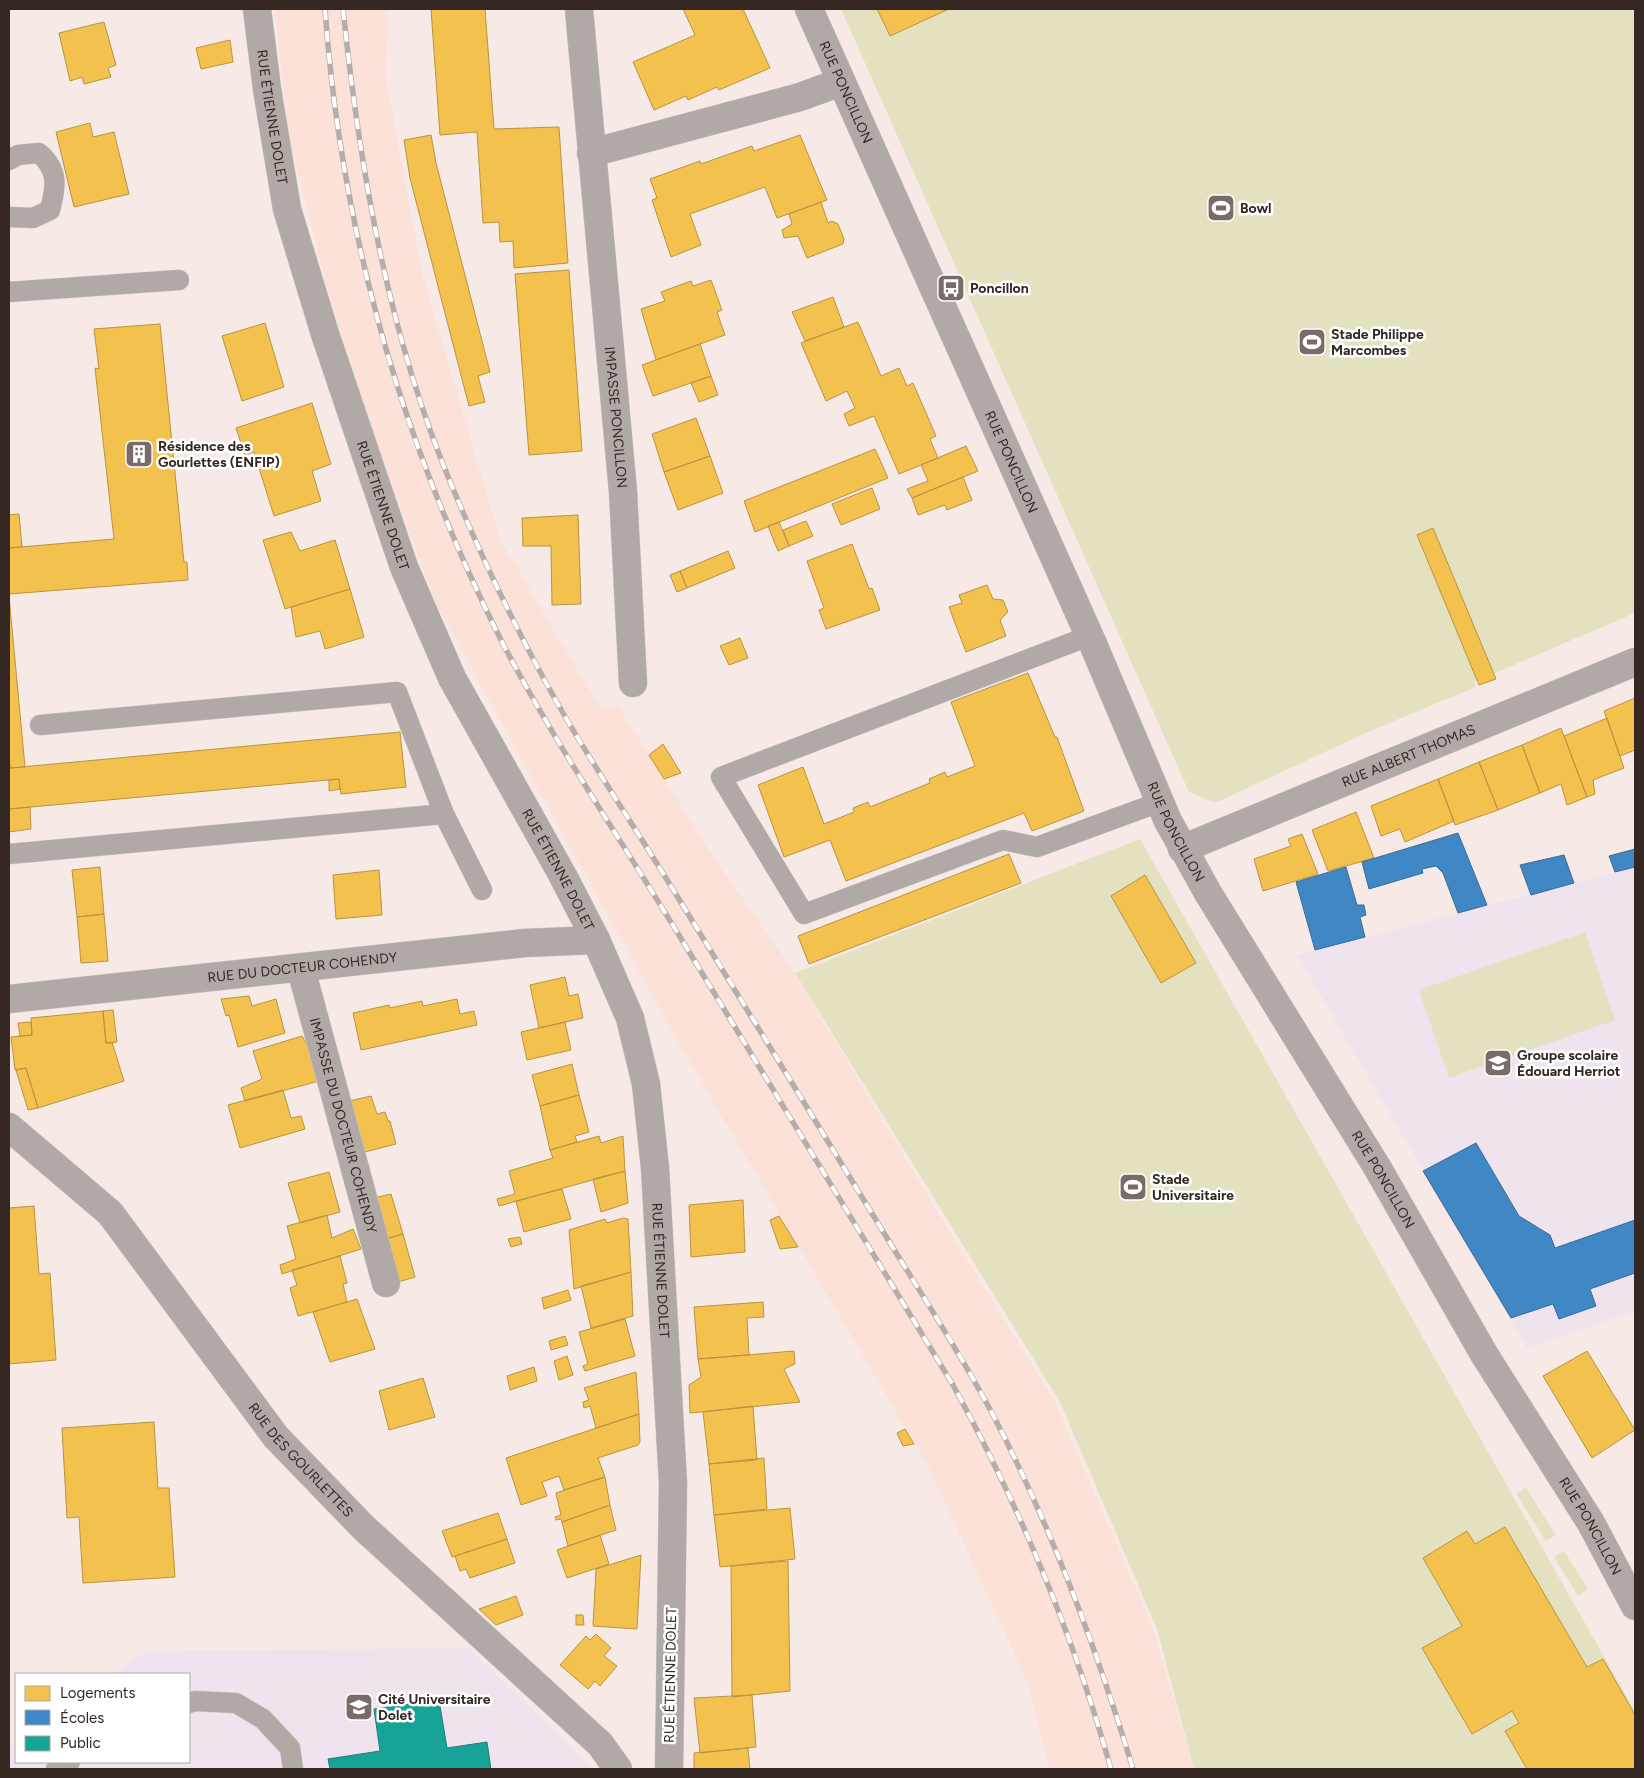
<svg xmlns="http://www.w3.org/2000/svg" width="1644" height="1778" viewBox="0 0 1644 1778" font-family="Figtree,sans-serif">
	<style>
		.built { fill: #fbe1d8 }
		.education { fill: #efe3ed }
		.green { fill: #e4e1c1 }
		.homes { fill: #f2c14e; stroke: #b99341 }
		.schools { fill: #3f88c5; stroke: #3c6b94 }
		.public { fill: #17a398; stroke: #207e75 }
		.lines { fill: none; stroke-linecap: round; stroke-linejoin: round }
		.lane-casing { stroke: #d2c8c4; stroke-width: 21 }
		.street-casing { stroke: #d2c8c4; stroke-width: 29 }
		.secondary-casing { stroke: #d2c8c4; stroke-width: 29 }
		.lane { stroke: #b1a9a6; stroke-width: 20 }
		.street { stroke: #b1a9a6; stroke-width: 28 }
		.secondary { stroke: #b1a9a5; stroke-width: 28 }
		.rail-casing { stroke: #b6adaa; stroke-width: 5.5 }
		.rail { stroke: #fff; stroke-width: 4; stroke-dasharray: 11; stroke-linecap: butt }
		.labels { text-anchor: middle; stroke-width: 5; stroke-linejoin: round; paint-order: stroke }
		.street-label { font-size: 14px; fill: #352722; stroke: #fff }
		.poi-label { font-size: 14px; font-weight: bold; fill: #352722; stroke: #fff; text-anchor: start }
	</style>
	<rect width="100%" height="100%" fill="#f7eae6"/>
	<!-- built -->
	<path class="built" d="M 275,9 L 388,9 L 386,79 L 423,277 L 500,539 L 601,710 L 617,704 L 716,861 L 790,966 L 935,1208 L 1055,1402 L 1153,1628 L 1194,1769 L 1050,1769 L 1027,1681 L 928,1466 L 678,1042 L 437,606 L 385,466 L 335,319 L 289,137 Z"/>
	<!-- education -->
	<path class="education" d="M 1635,867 L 1635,1311 L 1527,1348 L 1297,955 Z
		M 468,1648 L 587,1762 L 591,1769 L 9,1769 L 9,1745 L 16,1740 L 16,1762 L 189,1762 L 189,1674 L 112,1674 L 147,1651 Z"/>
	<!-- green -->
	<path class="green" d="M 841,9 L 1635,9 L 1635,613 L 1474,682 L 1476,687 L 1370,731 L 1215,803 L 1189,792 Z
		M 1140,839 L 1635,1711 L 1635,1769 L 1194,1769 L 1157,1629 L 1060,1402 L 795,973 Z
		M 1585,932 L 1615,1020 L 1449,1078 L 1419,990 Z
		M 1526,1488 L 1556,1535 L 1546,1541 L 1516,1494 Z
		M 1564,1551 L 1588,1589 L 1578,1596 L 1554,1557 Z"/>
	<!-- homes -->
	<path class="homes" d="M 431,9 L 485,9 L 494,129 L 559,127 L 568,263 L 514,268 L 513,241 L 500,242 L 499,222 L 483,223 L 477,132 L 440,135 Z
		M 683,9 L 743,9 L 770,68 L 719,90 L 717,87 L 688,100 L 686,96 L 654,110 L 633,62 L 695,35 Z
		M 877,9 L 949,9 L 890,36 Z
		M 104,22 L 116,65 L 108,68 L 111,77 L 84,84 L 82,77 L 70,81 L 59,33 Z
		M 230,40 L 233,62 L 201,69 L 196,48 Z
		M 90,123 L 93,137 L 114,132 L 129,194 L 74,207 L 56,132 Z
		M 431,135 L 436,163 L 490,372 L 478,376 L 485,402 L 469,406 L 410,178 L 404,140 Z
		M 800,135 L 827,200 L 777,218 L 765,187 L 690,214 L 701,245 L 671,257 L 652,200 L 657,198 L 650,179 L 700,161 L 701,164 L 752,146 L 754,151 Z
		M 821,202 L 828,223 L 832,221 L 838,224 L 844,239 L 843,244 L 807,258 L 798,236 L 784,238 L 782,230 L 792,224 L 789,214 Z
		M 569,270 L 582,451 L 529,455 L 515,274 Z
		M 711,280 L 722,310 L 717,312 L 725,335 L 656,360 L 641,309 L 665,301 L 661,292 L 691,281 L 693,286 Z
		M 833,297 L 844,327 L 805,341 L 792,312 Z
		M 858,322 L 881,376 L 899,368 L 907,386 L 913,383 L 936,436 L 930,439 L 938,458 L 899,474 L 874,416 L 849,426 L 844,414 L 855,408 L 847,391 L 826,401 L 801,343 Z
		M 265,323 L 284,387 L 242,401 L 222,336 Z
		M 160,324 L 184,562 L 187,562 L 188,580 L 9,594 L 9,548 L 114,539 L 95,368 L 99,369 L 94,329 Z
		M 700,344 L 711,376 L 653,396 L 642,365 Z
		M 711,376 L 718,395 L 699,402 L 691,383 Z
		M 312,403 L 331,464 L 312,471 L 321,501 L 274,516 L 254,452 L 245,455 L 236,428 Z
		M 696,418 L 710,456 L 664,472 L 652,434 Z
		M 966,446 L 978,471 L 912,498 L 907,489 L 928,481 L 921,465 Z
		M 875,449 L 888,478 L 755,532 L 744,501 Z
		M 710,456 L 723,493 L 678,510 L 664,472 Z
		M 963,477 L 972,500 L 947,510 L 945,505 L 918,515 L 912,498 Z
		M 872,488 L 880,509 L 841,525 L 832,504 Z
		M 19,514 L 22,547 L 9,548 L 9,515 Z
		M 578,515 L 581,604 L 552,605 L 551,546 L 523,546 L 522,518 Z
		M 806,521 L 813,536 L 789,546 L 783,530 Z
		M 779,522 L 789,546 L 778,551 L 768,526 Z
		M 1433,528 L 1496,679 L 1479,685 L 1417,535 Z
		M 291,532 L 300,551 L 335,540 L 350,589 L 285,609 L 263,540 Z
		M 852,544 L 869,589 L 872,588 L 880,610 L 826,629 L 819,610 L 824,608 L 807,561 Z
		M 728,551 L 735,568 L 687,588 L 680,571 Z
		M 680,571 L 687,588 L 677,592 L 670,575 Z
		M 987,585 L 993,599 L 1003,600 L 1008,612 L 1000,620 L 1006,636 L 966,652 L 949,607 L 962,603 L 959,595 Z
		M 350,589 L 364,637 L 325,649 L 320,631 L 296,637 L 291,607 Z
		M 9,596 L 25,767 L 10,768 L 9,757 Z
		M 740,638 L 748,658 L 729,665 L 720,646 Z
		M 1028,673 L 1055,737 L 1057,737 L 1084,811 L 1032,831 L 1024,813 L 846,881 L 830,840 L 784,857 L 758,785 L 803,767 L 824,824 L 854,812 L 853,808 L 868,802 L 870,807 L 930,783 L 929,779 L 945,772 L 947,777 L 975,766 L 951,702 Z
		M 1635,698 L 1635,750 L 1620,756 L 1604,711 Z
		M 1607,718 L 1624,768 L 1593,780 L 1595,794 L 1587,797 L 1564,736 Z
		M 1561,728 L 1587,797 L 1567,805 L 1561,784 L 1540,793 L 1522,745 Z
		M 400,732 L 406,787 L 341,794 L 339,779 L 9,809 L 9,757 L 10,768 Z
		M 663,744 L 681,773 L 664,779 L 649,755 Z
		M 1522,745 L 1540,793 L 1498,810 L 1479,762 Z
		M 1479,762 L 1498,810 L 1455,825 L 1438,779 Z
		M 339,779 L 340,789 L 329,791 L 329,780 Z
		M 1438,779 L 1454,821 L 1405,842 L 1400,829 L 1381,836 L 1371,806 Z
		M 30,807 L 31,829 L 9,832 L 9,809 Z
		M 1356,812 L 1374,858 L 1328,871 L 1312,830 Z
		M 1302,834 L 1318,874 L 1263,891 L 1254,859 L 1291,846 L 1288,839 Z
		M 1009,854 L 1021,883 L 809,964 L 798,936 Z
		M 100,867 L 104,914 L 77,917 L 72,870 Z
		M 379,870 L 382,915 L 336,919 L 333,875 Z
		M 1145,875 L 1196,963 L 1161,983 L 1111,896 Z
		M 104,914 L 108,961 L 81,963 L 77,917 Z
		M 565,977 L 569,996 L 578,994 L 583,1018 L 539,1028 L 530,985 Z
		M 249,996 L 252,1006 L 276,999 L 285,1033 L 238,1047 L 229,1015 L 226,1016 L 221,999 Z
		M 457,999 L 460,1014 L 474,1011 L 477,1025 L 361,1050 L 353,1013 L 389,1005 L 390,1008 L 422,1001 L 423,1006 Z
		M 113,1010 L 117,1042 L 113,1043 L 106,1043 L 103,1011 Z
		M 103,1011 L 106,1043 L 112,1042 L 124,1081 L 38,1108 L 26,1068 L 15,1070 L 11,1037 L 32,1035 L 31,1018 Z
		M 31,1022 L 32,1035 L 20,1036 L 18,1023 Z
		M 565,1022 L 571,1050 L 527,1060 L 521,1032 Z
		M 302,1036 L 309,1048 L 319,1081 L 245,1101 L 241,1088 L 262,1079 L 253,1051 Z
		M 572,1064 L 579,1095 L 540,1106 L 532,1075 Z
		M 26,1068 L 38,1108 L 28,1110 L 16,1070 Z
		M 283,1090 L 291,1118 L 301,1116 L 305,1129 L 240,1148 L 228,1105 Z
		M 579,1095 L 589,1132 L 575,1136 L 577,1142 L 550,1150 L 540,1106 Z
		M 371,1096 L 377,1114 L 385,1112 L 388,1121 L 390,1121 L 396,1144 L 361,1153 L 345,1102 Z
		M 599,1136 L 601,1143 L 623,1136 L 625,1171 L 499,1206 L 497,1199 L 515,1194 L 509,1171 L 553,1158 L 550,1150 Z
		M 625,1171 L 628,1203 L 601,1212 L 593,1179 Z
		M 329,1172 L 340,1212 L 300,1223 L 288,1183 Z
		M 562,1189 L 571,1219 L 524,1232 L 516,1201 Z
		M 391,1194 L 403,1234 L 386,1239 L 374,1198 Z
		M 743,1200 L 745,1252 L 691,1257 L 689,1205 Z
		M 34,1206 L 39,1274 L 50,1273 L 56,1360 L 9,1364 L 9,1208 Z
		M 327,1215 L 332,1238 L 353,1229 L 361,1249 L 282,1274 L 280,1265 L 296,1259 L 287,1226 Z
		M 779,1216 L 798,1247 L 780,1249 L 770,1220 Z
		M 623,1218 L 628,1219 L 631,1272 L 574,1289 L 569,1230 L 605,1219 L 607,1223 Z
		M 403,1234 L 415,1277 L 398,1282 L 386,1239 Z
		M 520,1237 L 522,1244 L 511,1247 L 508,1239 Z
		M 340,1256 L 347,1283 L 343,1284 L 347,1302 L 298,1316 L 290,1288 L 297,1285 L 292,1270 Z
		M 631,1272 L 633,1316 L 591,1328 L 581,1286 Z
		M 568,1290 L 571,1300 L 544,1309 L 542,1298 Z
		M 357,1299 L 375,1349 L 330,1362 L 313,1312 Z
		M 763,1302 L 764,1317 L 747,1318 L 749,1355 L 698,1359 L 694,1307 Z
		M 625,1319 L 635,1356 L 585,1371 L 583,1366 L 588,1364 L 579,1332 Z
		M 565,1336 L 568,1345 L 551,1350 L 549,1341 Z
		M 794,1351 L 795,1364 L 784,1369 L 800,1402 L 690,1413 L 689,1385 L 701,1377 L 698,1359 Z
		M 1587,1351 L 1635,1430 L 1592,1458 L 1543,1376 Z
		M 567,1356 L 573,1375 L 559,1380 L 554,1361 Z
		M 534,1367 L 537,1381 L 510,1390 L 507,1376 Z
		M 636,1372 L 639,1414 L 596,1428 L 590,1406 L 584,1408 L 583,1402 L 589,1400 L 584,1388 Z
		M 423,1378 L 435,1417 L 389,1430 L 379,1391 Z
		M 753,1406 L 757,1460 L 709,1464 L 703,1412 Z
		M 639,1414 L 640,1442 L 638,1445 L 598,1458 L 605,1477 L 564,1490 L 559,1476 L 542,1482 L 547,1496 L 521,1505 L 506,1458 Z
		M 154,1422 L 158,1488 L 169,1488 L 175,1577 L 83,1583 L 79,1517 L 67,1518 L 62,1428 Z
		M 905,1429 L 914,1444 L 903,1446 L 897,1433 Z
		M 764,1458 L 767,1509 L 714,1515 L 709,1464 Z
		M 605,1477 L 610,1505 L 562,1522 L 561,1519 L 556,1520 L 555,1517 L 561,1515 L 556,1493 Z
		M 610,1505 L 616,1530 L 568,1546 L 562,1522 Z
		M 790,1508 L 795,1559 L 720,1567 L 714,1515 Z
		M 498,1513 L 507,1539 L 452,1557 L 442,1531 Z
		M 1505,1527 L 1587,1667 L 1603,1659 L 1635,1715 L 1635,1769 L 1527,1769 L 1505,1731 L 1519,1723 L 1512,1711 L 1472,1734 L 1422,1648 L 1462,1626 L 1423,1558 L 1467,1531 L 1475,1544 Z
		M 600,1535 L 609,1564 L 567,1578 L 557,1550 Z
		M 507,1539 L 515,1563 L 470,1578 L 466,1569 L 460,1571 L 455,1556 Z
		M 641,1555 L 637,1629 L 593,1626 L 596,1569 Z
		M 788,1561 L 790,1691 L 732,1697 L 731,1566 Z
		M 516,1596 L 523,1615 L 496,1625 L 479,1609 Z
		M 576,1615 L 583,1615 L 584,1625 L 576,1625 Z
		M 596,1634 L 611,1648 L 604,1656 L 617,1666 L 600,1686 L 595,1681 L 588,1689 L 560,1665 L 586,1636 L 590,1640 Z
		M 752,1695 L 756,1747 L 700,1753 L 694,1698 Z
		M 748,1748 L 750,1769 L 694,1769 L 694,1753 Z"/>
	<!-- schools -->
	<path class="schools" d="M 1458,833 L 1487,905 L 1458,913 L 1443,873 L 1436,866 L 1422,869 L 1423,873 L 1369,889 L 1362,862 Z
		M 1635,849 L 1635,867 L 1615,872 L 1609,856 Z
		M 1564,855 L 1574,883 L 1531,895 L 1520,865 Z
		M 1346,867 L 1357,905 L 1364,905 L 1366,915 L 1360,917 L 1365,937 L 1315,950 L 1296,882 Z
		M 1476,1143 L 1519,1216 L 1550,1235 L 1555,1248 L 1635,1220 L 1635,1273 L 1590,1289 L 1596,1306 L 1559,1319 L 1553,1304 L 1511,1318 L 1423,1171 Z"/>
	<!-- public -->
	<path class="public" d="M 439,1700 L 447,1748 L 487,1742 L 491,1769 L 330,1769 L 328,1759 L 380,1751 L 374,1709 Z"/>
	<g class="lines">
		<defs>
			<path id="lane" d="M 9,160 L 18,155 L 39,153 C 59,170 56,187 50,210 L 33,218 L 9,217
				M 9,292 L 179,280
				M 1089,636 L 721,777 L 804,914 L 1003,840 L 1037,847 L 1160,802
				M 40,725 L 397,692 L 444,814
				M 9,854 L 444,814 L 482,890
				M 189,1703 L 195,1701 L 236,1703 L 263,1719 L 290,1748 L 293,1769
				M 56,1769 L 70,1762"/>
			<g id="street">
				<path id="s1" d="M 579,9 L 623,492 L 633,683"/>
				<path id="s2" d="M 809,9 L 1093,644 L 1168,821 L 1208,893 L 1377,1167 L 1484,1354 L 1591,1523 L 1635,1606"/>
				<path d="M 591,153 L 800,97 L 841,82"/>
				<path id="s3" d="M 1182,849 L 1635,662"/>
				<path id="s4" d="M 301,969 L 386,1283"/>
				<path id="s5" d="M 9,1127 L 110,1213 L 276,1437 L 363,1527 L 600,1744 L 618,1769"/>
			</g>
			<g id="secondary">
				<path id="s6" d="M 257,9 L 267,89 L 287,209 L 325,334 L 404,567 L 452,678 L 563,876 L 596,940 L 630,1018 L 646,1084 L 655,1168 L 673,1483 L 669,1769"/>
				<path id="s7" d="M 9,999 L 525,943 L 596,940"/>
			</g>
		</defs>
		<!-- lane casing -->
		<use href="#lane" class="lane-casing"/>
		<!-- street casing -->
		<use href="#street" class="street-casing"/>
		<!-- secondary casing -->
		<use href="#secondary" class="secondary-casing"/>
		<!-- lane -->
		<use href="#lane" class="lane"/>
		<!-- street -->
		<use href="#street" class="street"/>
		<!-- secondary -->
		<use href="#secondary" class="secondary"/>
		<defs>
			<path id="rail" d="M 325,9 C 341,233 401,441 502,642 C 554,742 618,835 677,932 C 769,1083 861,1234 953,1385 C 1021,1509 1073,1634 1111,1769
				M 343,9 C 360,171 388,333 451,484 C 484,563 521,640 563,713 C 599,775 640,835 677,896 C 748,1010 817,1124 887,1238 C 923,1297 961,1354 993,1415 C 1052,1528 1096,1647 1133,1769"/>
		</defs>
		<!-- rail casing -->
		<use href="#rail" class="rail-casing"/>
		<!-- rail -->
		<use href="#rail" class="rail"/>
	</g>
	<!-- icons -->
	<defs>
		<symbol id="stadium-square" viewBox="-11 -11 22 22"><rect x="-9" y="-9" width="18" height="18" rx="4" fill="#796b67" stroke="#fff"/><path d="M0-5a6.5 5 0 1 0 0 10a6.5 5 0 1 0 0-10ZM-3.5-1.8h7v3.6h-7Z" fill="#fff"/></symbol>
		<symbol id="bus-square" viewBox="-11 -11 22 22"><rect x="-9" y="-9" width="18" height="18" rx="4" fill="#796b67" stroke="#fff"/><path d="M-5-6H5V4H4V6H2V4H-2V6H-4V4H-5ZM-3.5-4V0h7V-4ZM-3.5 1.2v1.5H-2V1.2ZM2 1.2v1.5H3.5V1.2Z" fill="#fff"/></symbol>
		<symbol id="building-square" viewBox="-11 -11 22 22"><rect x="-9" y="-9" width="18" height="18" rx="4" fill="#796b67" stroke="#fff"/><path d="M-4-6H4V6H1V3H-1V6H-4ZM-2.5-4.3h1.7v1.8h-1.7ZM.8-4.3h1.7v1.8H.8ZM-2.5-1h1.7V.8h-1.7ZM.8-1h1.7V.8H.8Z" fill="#fff"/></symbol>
		<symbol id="school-square" viewBox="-11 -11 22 22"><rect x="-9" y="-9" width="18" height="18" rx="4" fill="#796b67" stroke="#fff"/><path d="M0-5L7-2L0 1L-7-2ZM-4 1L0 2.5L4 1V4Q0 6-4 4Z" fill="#fff"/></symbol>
		<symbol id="university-square" viewBox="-11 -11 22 22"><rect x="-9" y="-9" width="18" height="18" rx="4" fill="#796b67" stroke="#fff"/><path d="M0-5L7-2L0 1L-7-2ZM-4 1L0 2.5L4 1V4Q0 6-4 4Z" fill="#fff"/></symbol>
	</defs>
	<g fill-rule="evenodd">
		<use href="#stadium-square" x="1205" y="192" width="32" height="32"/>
		<use href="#bus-square" x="935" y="272" width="32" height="32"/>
		<use href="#stadium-square" x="1296" y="326" width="32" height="32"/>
		<use href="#building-square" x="123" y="438" width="32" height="32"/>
		<use href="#school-square" x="1482" y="1047" width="32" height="32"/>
		<use href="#stadium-square" x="1117" y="1171" width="32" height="32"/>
		<use href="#university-square" x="343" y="1691" width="32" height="32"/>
	</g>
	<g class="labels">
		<!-- street labels -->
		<g class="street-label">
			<text dy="5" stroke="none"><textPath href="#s2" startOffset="91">RUE PONCILLON</textPath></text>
			<text dy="5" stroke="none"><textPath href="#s6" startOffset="109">RUE ÉTIENNE DOLET</textPath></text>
			<text dy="5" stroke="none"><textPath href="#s1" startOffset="410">IMPASSE PONCILLON</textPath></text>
			<text dy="5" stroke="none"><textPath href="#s2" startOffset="496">RUE PONCILLON</textPath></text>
			<text dy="5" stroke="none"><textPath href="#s6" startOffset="514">RUE ÉTIENNE DOLET</textPath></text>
			<text dy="5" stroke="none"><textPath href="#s3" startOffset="245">RUE ALBERT THOMAS</textPath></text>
			<text dy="5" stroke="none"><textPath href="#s2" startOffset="901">RUE PONCILLON</textPath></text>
			<text dy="5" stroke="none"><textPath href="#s6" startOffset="919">RUE ÉTIENNE DOLET</textPath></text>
			<text dy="5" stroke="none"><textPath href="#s7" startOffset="295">RUE DU DOCTEUR COHENDY</textPath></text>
			<text dy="5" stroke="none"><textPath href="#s4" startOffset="162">IMPASSE DU DOCTEUR COHENDY</textPath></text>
			<text dy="5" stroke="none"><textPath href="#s2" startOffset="1306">RUE PONCILLON</textPath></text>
			<text dy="5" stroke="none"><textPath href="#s6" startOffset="1339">RUE ÉTIENNE DOLET</textPath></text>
			<text dy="5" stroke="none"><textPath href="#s5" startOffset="445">RUE DES GOURLETTES</textPath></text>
			<text dy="5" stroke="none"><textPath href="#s2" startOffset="1710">RUE PONCILLON</textPath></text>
			<text transform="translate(670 1675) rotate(-89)" y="5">RUE ÉTIENNE DOLET</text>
		</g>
		<!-- poi labels -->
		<g class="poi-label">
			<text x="1240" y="213">Bowl</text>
			<text x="970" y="293">Poncillon</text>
			<text x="1331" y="339">Stade Philippe<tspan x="1331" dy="16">Marcombes</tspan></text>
			<text x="158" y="451">Résidence des<tspan x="158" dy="16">Gourlettes (ENFIP)</tspan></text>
			<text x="1517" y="1060">Groupe scolaire<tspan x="1517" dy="16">Édouard Herriot</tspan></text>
			<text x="1152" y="1184">Stade<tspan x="1152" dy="16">Universitaire</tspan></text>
			<text x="378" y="1704">Cité Universitaire<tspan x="378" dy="16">Dolet</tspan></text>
		</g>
	</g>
	<!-- border -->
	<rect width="1644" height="1778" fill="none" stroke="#352722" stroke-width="20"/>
	<!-- legend -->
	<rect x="15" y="1673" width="175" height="90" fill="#ffffff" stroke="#aea9a7"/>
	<rect x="25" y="1686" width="25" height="15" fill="#f2c14e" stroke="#aea9a7"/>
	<text x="60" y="1698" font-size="15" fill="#352722">Logements</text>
	<rect x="25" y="1710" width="25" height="15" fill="#3f88c5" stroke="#aea9a7"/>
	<text x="60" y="1723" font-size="15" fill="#352722">Écoles</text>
	<rect x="25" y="1736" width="25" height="15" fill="#17a398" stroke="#aea9a7"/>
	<text x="60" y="1748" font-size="15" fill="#352722">Public</text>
</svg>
